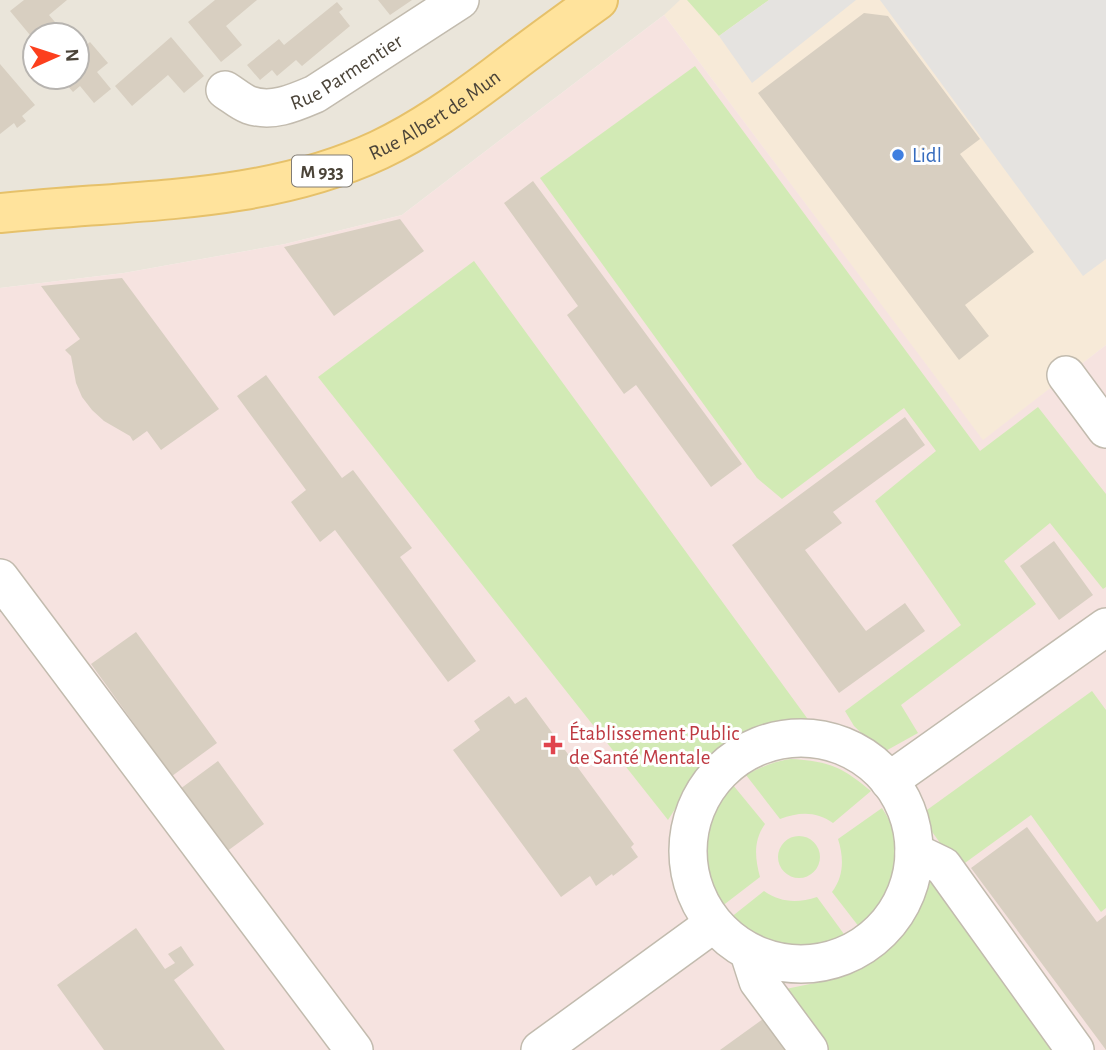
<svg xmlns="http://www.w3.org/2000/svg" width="1106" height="1050" viewBox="0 0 1106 1050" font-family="'Alegreya Sans',sans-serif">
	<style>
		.residential { fill: #eae5da; fill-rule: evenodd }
		.commercial { fill: #f7ead8 }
		.medical { fill: #f6e3e0 }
		.green { fill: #d2eab5 }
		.parking { fill: #e5e3e0 }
		.building { fill: #d8cfc1 }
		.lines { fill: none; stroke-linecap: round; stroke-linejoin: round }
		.minor-casing { stroke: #c2bbae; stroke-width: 40 }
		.major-casing { stroke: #e6c16a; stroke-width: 42 }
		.minor { stroke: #fff; stroke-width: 37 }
		.major { stroke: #ffe39c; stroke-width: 38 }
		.shop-dot { fill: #3f7fe0; stroke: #fff; stroke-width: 2.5 }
		.health-dot { fill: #e0444e; stroke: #fff; stroke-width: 2.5 }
		.labels { text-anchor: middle; stroke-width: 6; stroke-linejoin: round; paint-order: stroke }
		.shield { fill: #fff; stroke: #817c74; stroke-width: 2 }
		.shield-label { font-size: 19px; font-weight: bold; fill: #4b4439 }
		.street-label { font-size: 21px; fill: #4b4439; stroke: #fff }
		.shop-label { font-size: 21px; fill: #366cbe; stroke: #fff; text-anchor: start }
		.health-label { font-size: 21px; fill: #be3a42; stroke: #fff; text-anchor: start }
	</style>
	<rect width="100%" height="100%" fill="#f6f3ec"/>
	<!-- residential -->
	<path class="residential" d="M 0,0 L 1106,0 L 1106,345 L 664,15 L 402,215 L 285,244 L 124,273 L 0,288 ZM 35,35 L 77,35 L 77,77 L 35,77 Z"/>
	<!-- commercial -->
	<path class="commercial" d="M 680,0 L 1106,0 L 1106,345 L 983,441 L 664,15 Z"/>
	<!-- medical -->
	<path class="medical" d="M 664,15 L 983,440 L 1106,345 L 1106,1050 L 0,1050 L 0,288 L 124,273 L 285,244 L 402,215 Z"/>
	<!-- green -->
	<path class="green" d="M 687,0 L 769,0 L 719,36 Z
		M 695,66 L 980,451 L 1038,407 L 1106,494 L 1106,587 L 1103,589 L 1050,523 L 1004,561 L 1036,604 L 901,705 L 918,733 L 882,753 L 854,726 L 845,711 L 961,625 L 875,501 L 936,451 L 904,408 L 782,499 L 757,478 L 540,178 Z
		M 474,261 L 815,729 L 783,729 L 738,744 L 700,770 L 668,820 L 318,377 Z
		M 1092,691 L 1106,710 L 1106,908 L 1101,912 L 1031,815 L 958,868 L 920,815 Z
		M 791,759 C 829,761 842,767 871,791 L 833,823 C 816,811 799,812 780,819 L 746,775 C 761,767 775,761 791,759 Z
		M 733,785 L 765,824 C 753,841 755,858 760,877 L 717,910 C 701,883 696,851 708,821 C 714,807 724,796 733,785 Z
		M 882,808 C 888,817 893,827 896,838 C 899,854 895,882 889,897 C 883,910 872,921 863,932 L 832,892 C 844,876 844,858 838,839 Z
		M778 857a21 21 0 1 1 42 0a21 21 0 1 1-42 0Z
		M 927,874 L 1056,1050 L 825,1050 L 781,990 L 834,979 L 869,963 L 897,939 L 916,904 Z
		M 764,891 C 781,903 798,903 817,897 L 849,941 L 818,955 L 787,955 L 761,949 L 744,939 L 725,922 Z"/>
	<!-- parking -->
	<path class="parking" d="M 769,0 L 856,0 L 752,83 L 719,36 Z
		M 880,0 L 1106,0 L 1106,259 L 1083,276 Z"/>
	<!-- building -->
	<path class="building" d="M 24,0 L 67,0 L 49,15 L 66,35 L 35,35 L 35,41 L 10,11 Z
		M 215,0 L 257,0 L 226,26 L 242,45 L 221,62 L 188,22 Z
		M 378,0 L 412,0 L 390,15 Z
		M 337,2 L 343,9 L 339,12 L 350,26 L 302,66 L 296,60 L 277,76 L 272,70 L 260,80 L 247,65 L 279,39 L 284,45 Z
		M 864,13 L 888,16 L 980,139 L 960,154 L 1034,252 L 965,305 L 989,336 L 959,360 L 758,93 Z
		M 171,37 L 204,76 L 184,93 L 168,75 L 132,106 L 115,86 Z
		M 90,42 L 108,63 L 97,72 L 111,89 L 94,103 L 80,86 L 73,92 L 60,77 L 77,77 L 77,48 L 79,51 Z
		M 0,64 L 35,105 L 22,116 L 26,121 L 17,128 L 14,123 L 0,134 Z
		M 533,181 L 742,464 L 711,487 L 636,385 L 624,394 L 567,315 L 578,306 L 504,203 Z
		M 400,219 L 424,251 L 334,316 L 284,247 Z
		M 122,278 L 219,409 L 161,450 L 147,431 L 133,441 L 130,436 L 104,421 L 92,410 L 82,397 L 76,383 L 71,356 L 65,350 L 80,339 L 41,286 Z
		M 266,375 L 342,478 L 353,470 L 412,548 L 400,557 L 476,661 L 448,682 L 335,530 L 320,542 L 291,502 L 306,490 L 237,396 Z
		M 905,417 L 925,445 L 833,512 L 842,523 L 805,550 L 866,631 L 905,603 L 925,631 L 839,693 L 732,545 Z
		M 1054,541 L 1093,595 L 1059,620 L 1020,566 Z
		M 136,632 L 217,743 L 172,776 L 91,664 Z
		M 509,696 L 515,704 L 526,697 L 634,844 L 631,847 L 638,857 L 613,876 L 612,874 L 596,886 L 590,876 L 561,897 L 453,750 L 480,730 L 474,721 Z
		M 218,761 L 264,824 L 226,852 L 180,789 Z
		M 1027,827 L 1097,922 L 1106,915 L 1106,1050 L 971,868 Z
		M 136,928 L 165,969 L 175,963 L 168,954 L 181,946 L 194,965 L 174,980 L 225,1050 L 104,1050 L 57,985 Z
		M 763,1019 L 786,1050 L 720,1050 Z"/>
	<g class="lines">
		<defs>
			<g id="minor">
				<path id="s1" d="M 225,90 C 233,95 241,102 249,105 C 272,113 294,103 315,94 L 460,0"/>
				<path d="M 1066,375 L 1106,429"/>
				<path d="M 0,578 L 354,1050"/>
				<circle cx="801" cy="851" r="113"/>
				<path d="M 889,781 L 1106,627"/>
				<path d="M 914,852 L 943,866 L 1075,1050"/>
				<path d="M 749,953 L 758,981 L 809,1050"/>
				<path d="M 540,1050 L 713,924"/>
			</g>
			<g id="major">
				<path id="s2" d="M 0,213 C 33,210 67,207 100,205 C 196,198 291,191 379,150 C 421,130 459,103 495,76 C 529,50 563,25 598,0"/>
			</g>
		</defs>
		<!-- minor casing -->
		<use href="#minor" class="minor-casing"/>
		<!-- major casing -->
		<use href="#major" class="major-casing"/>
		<!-- minor -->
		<use href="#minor" class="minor"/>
		<!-- major -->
		<use href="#major" class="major"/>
	</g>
	<!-- markers -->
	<circle class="shop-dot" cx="898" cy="155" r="7"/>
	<path class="health-dot" d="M549.5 734.5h7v7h7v7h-7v7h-7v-7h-7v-7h7z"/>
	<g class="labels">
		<!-- shield labels -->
		<rect class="shield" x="292" y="155.5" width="60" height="31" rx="5"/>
		<g class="shield-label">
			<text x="322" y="178">M 933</text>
		</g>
		<!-- street labels -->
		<g class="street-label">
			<text dy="7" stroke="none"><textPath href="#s1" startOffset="135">Rue Parmentier</textPath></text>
			<text dy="7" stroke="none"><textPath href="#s2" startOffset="452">Rue Albert de Mun</textPath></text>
		</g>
		<!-- shop labels -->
		<g class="shop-label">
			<text x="912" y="162">Lidl</text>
		</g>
		<!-- health labels -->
		<g class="health-label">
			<text x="569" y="740">Établissement Public<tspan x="569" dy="24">de Santé Mentale</tspan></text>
		</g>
	</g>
	<!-- north arrow -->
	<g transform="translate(56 56) rotate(87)"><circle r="33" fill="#ffffff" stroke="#b7b4b0" stroke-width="2"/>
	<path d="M0-5L12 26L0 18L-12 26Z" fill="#fc3f1d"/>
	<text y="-10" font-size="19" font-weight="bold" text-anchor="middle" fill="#4b4439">N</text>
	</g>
</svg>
